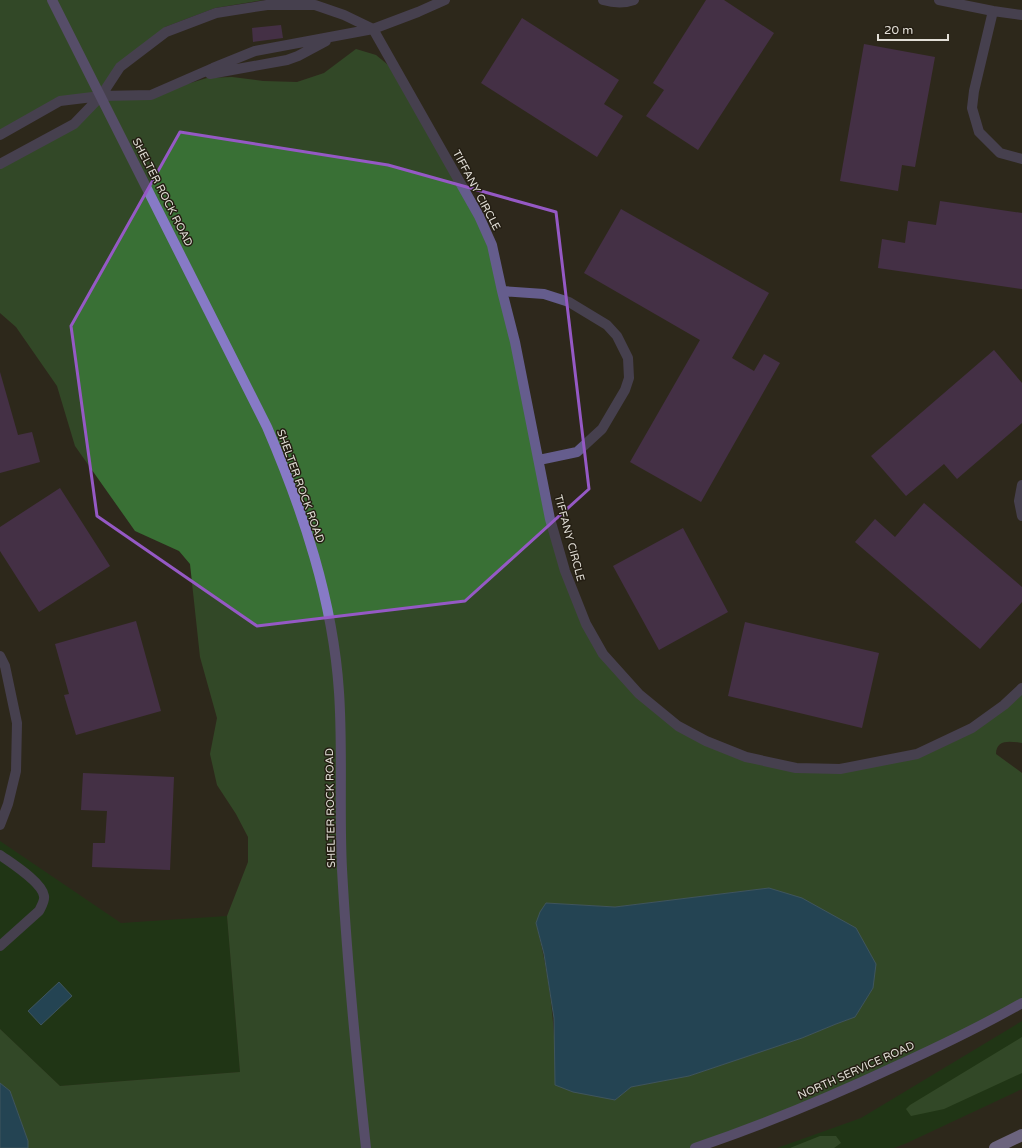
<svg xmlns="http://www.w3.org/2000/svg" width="1022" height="1148" viewBox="0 0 1022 1148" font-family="'Varela Round',sans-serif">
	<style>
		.green { fill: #11460f }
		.forest { fill: #397035; fill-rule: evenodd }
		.water { fill: #196798; stroke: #558bab }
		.building { fill: #603a78 }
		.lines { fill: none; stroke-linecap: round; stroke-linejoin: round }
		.service { stroke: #655d8d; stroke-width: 10 }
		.minor { stroke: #655d8d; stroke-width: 10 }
		.secondary { stroke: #877ac6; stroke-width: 10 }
		.motorway { stroke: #b8aef5; stroke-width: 12 }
		.marked { fill: none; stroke: #9559c5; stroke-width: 3; stroke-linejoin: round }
		.labels { text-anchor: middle; stroke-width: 3; stroke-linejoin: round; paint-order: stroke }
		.street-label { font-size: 11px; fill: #e2dfd7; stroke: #241e13 }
	</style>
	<rect width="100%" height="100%" fill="#2e281c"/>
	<!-- green -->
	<path class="green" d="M 0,841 L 121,923 L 227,916 L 240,1072 L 60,1086 L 0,1029 Z
		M 1022,1021 L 1022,1089 L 907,1143 L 894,1148 L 777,1148 L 861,1118 Z"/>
	<!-- forest -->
	<path class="forest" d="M 0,0 L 263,0 L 215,8 L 165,27 L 130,59 L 101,96 L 151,95 L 207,78 L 232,77 L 263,81 L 297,82 L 324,73 L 356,49 L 376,55 L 393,69 L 492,245 L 565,571 L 603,654 L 678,726 L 746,757 L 840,769 L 917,754 L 972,728 L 1022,692 L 1022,743 C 1010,741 996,739 996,754 L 1022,773 L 1022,1003 L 936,1048 L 695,1148 L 28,1148 L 28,1141 L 10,1091 L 0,1083 L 0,1029 L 60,1086 L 240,1072 L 227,916 L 248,862 L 248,837 L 236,814 L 217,785 L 210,754 L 217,718 L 200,657 L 190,564 L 179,551 L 135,531 L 75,446 L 57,386 L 16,327 L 0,313 L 0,165 L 74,124 L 101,96 L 60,101 L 0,134 ZM 769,888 L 873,988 L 855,1017 L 836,1024 L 802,1038 L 689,1076 L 631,1087 L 615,1100 L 555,1085 C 556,1028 550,978 536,923 L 546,903 L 615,907 Z
		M 1022,1037 L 1022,1073 L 944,1109 L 911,1116 L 906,1109 L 910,1105 Z
		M 820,1136 L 836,1136 L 841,1143 L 834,1148 L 790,1148 Z"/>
	<!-- water -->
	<path class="water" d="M 769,888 L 802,898 L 856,928 L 876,964 L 873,988 L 855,1017 L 836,1024 L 802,1038 L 689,1076 L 631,1087 L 615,1100 L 573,1092 L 555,1085 L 554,1018 L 544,954 L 536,923 L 540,912 L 546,903 L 615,907 Z
		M 59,982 L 72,996 L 41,1025 L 28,1011 Z
		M 0,1083 L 10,1091 L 28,1141 L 28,1148 L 0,1148 Z"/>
	<!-- building -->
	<path class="building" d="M 706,0 L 724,0 L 774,33 L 698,150 L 646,116 L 664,90 L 653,83 Z
		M 522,18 L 619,80 L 604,104 L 623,116 L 597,157 L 481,83 Z
		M 281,25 L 283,38 L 253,42 L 252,28 Z
		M 864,44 L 935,57 L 915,167 L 902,165 L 898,191 L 840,181 Z
		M 940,201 L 1022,213 L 1022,289 L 878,268 L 882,239 L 905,243 L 908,221 L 936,225 Z
		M 621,209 L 769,293 L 732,358 L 754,371 L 764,354 L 780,363 L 701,502 L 630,462 L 700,340 L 584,273 Z
		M 994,350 L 1022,383 L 1022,423 L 957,479 L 944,464 L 906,496 L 871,456 Z
		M 0,372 L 18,435 L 32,432 L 40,462 L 0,473 Z
		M 60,488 L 110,566 L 39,612 L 0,551 L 0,527 Z
		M 924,503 L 1022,587 L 1022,602 L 980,649 L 855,542 L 875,519 L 895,537 Z
		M 683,528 L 728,612 L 659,650 L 613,566 Z
		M 136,621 L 161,711 L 76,735 L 64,695 L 69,694 L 55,644 Z
		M 745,622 L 879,653 L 862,728 L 728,696 Z
		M 83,773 L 174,777 L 170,870 L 92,867 L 93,843 L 105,843 L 107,811 L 81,810 Z"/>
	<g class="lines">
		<!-- service -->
		<path class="service" d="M 0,855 C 11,863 42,882 44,896 C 45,901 41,907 39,911 L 0,946"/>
		<!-- minor -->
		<path class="minor" d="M 445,0 L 418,12 L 373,29 L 479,216 L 492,245 L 502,291 L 515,342 L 550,519 L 565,571 L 586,624 L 603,654 L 639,694 L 678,726 L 706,741 L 746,757 L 796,768 L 840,769 L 917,754 L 972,728 L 1004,705 L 1022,688
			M 603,0 C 614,3 623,4 634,0
			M 939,0 L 993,11 L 1022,15
			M 267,5 L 315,5 L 344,15 L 373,29 L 255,51 L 213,68 L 151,95 L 101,96 L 120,67 L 166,32 L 216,13 Z
			M 993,11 L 974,91 L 972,108 L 979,132 L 1000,153 L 1022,159
			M 210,74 L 287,60 L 298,56 L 326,41
			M 0,135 L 60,101 L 101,96
			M 0,164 L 74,124 L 101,96
			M 502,291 L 544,294 L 569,302 L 607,325 L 617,336 L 628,358 L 629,378 L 625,390 L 602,429 L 577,452 L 539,460
			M 1022,485 L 1019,501 L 1022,516
			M 0,656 L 5,666 L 17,723 L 16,771 L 8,804 L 0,825"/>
		<!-- secondary -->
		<path class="secondary" d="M 52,0 L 267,427 C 303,511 333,600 339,692 C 343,751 339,810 342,869 C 347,962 356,1055 366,1148
			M 695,1148 C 762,1125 828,1098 892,1068 C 936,1048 980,1027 1022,1003"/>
		<!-- motorway -->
		<path class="motorway" d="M 995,1148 L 1022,1135"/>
	</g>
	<!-- marked area -->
	<path d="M0 0H1022V1148H0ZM 180,132 L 388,165 L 556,212 L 589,489 L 465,601 L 257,626 L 97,516 L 71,326 Z" fill="#2e281c" fill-opacity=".55" fill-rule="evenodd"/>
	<path class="marked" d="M 180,132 L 388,165 L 556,212 L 589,489 L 465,601 L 257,626 L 97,516 L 71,326 Z"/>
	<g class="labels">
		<!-- street labels -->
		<g class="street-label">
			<text transform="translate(477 190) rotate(62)" y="4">TIFFANY CIRCLE</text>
			<text transform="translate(163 192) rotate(63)" y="4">SHELTER ROCK ROAD</text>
			<text transform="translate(301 486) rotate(70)" y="4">SHELTER ROCK ROAD</text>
			<text transform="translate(570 538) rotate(75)" y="4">TIFFANY CIRCLE</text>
			<text transform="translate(330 808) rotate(-91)" y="4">SHELTER ROCK ROAD</text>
			<text transform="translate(856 1070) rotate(-24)" y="4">NORTH SERVICE ROAD</text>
		</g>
	</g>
	<!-- scale -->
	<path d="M878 34v6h70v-6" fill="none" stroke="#e2dfd7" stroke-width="2"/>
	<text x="884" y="34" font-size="12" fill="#e2dfd7" stroke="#241e13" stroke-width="3" paint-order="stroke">20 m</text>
</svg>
